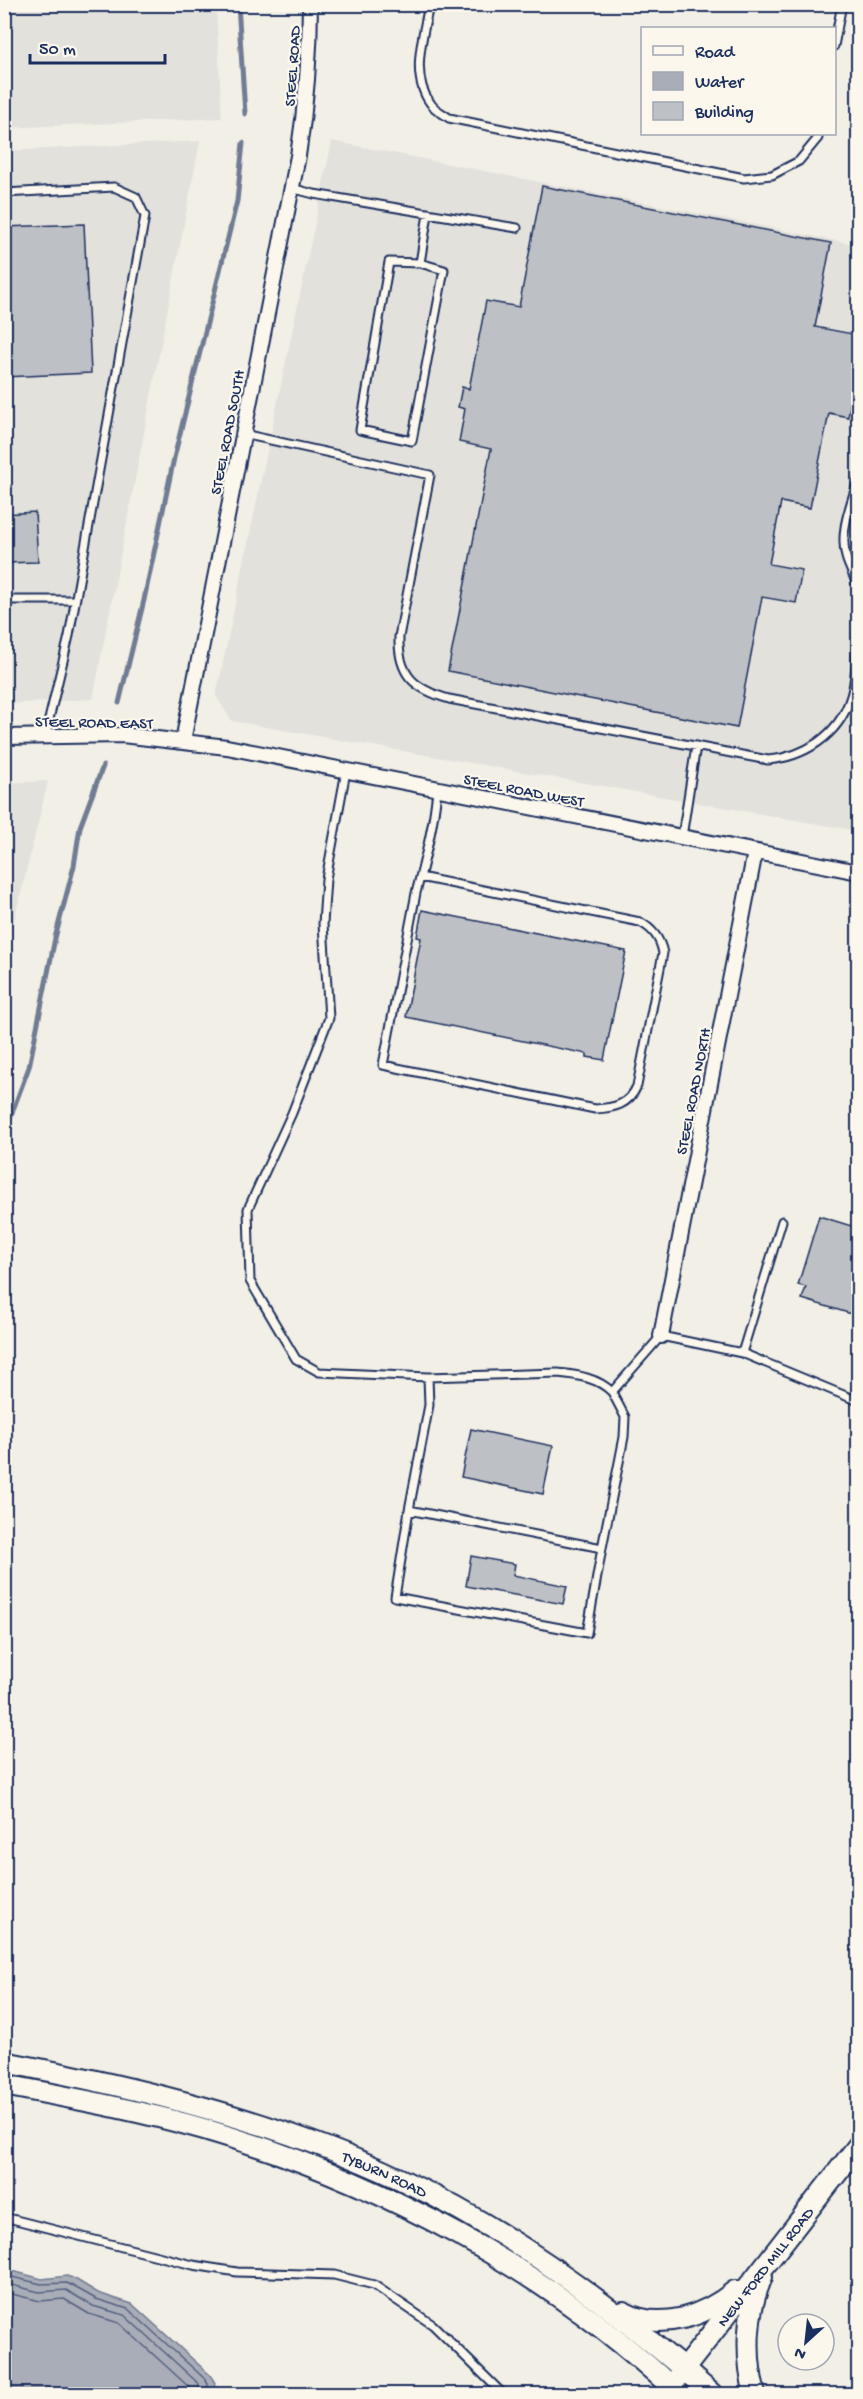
<svg xmlns="http://www.w3.org/2000/svg" width="863" height="2399" viewBox="0 0 863 2399" font-family="'Gochi Hand',sans-serif">
	<style>
		.built { fill: #e2e1dc }
		.water { fill: #a9adb7; stroke: #707b93; stroke-width: 1.5 }
		.lines { fill: none; stroke-linecap: round; stroke-linejoin: round }
		.shore { stroke: #546182; stroke-width: 1.5 }
		.stream { stroke: #707b93; stroke-width: 5 }
		.building { fill: #bdc0c4; stroke: #1b2f5e; stroke-width: 1.5 }
		.lane-casing { stroke: #1b2f5e; stroke-width: 11 }
		.street-casing { stroke: #1b2f5e; stroke-width: 18 }
		.secondary-casing { stroke: #1b2f5e; stroke-width: 24 }
		.lane { stroke: #fbf7ec; stroke-width: 7 }
		.street { stroke: #fbf7ec; stroke-width: 14 }
		.secondary { stroke: #fbf7ec; stroke-width: 20 }
		.labels { text-anchor: middle; stroke-width: 4.5; stroke-linejoin: round; paint-order: stroke }
		.street-label { font-size: 16px; fill: #1b2f5e; stroke: #fbf7ec }
	</style>
	<rect width="100%" height="100%" fill="#f2efe6"/>
	<filter id="ink" filterUnits="userSpaceOnUse"><feTurbulence type="fractalNoise" baseFrequency=".0167" numOctaves="2"/><feDisplacementMap in="SourceGraphic" scale="12" xChannelSelector="R" yChannelSelector="G"/><feConvolveMatrix kernelMatrix="1 2 1 2 8 2 1 2 1" color-interpolation-filters="sRGB"/></filter>
	<g filter="url(#ink)">
		<!-- built -->
		<path class="built" d="M 4,5 L 216,5 L 222,118 L 5,128 Z
			M 200,141 L 93,699 L 5,704 L 5,151 Z
			M 332,141 L 858,245 L 858,831 L 232,721 L 216,696 Z
			M 48,781 L 5,959 L 5,783 Z"/>
		<!-- water -->
		<path class="water" d="M 5,2269 L 42,2279 L 67,2276 L 75,2279 L 98,2293 L 132,2304 L 210,2375 L 215,2383 L 213,2394 L 5,2394 Z"/>
		<g class="lines">
			<!-- shore -->
			<path class="shore" d="M 4,2275 L 41,2284 L 67,2283 L 96,2299 L 128,2309 L 205,2379 L 208,2384 L 207,2394
				M 4,2283 L 39,2292 L 66,2290 L 93,2306 L 124,2315 L 199,2384 L 199,2394
				M 4,2292 L 40,2301 L 64,2299 L 89,2314 L 119,2323 L 190,2388 L 190,2394"/>
			<!-- stream -->
			<path class="stream" d="M 238,4 L 245,114
				M 119,703 L 144,600 L 174,458 L 237,201 L 243,143
				M 4,1134 L 29,1067 L 55,938 L 74,866 L 80,827 L 103,766"/>
		</g>
		<!-- building -->
		<path class="building" d="M 542,186 L 831,243 L 815,327 L 858,335 L 858,363 L 848,417 L 829,413 L 810,508 L 781,502 L 769,564 L 802,570 L 796,603 L 762,597 L 737,728 L 448,671 L 491,449 L 459,442 L 465,409 L 458,407 L 462,387 L 469,389 L 486,301 L 519,307 Z
			M 84,224 L 91,373 L 4,377 L 4,227 Z
			M 35,512 L 38,562 L 4,563 L 4,514 Z
			M 422,910 L 626,951 L 604,1060 L 587,1057 L 587,1054 L 406,1017 L 421,938 L 417,937 Z
			M 819,1216 L 858,1228 L 858,1316 L 802,1299 L 806,1287 L 798,1285 Z
			M 471,1429 L 553,1446 L 543,1494 L 461,1477 Z
			M 471,1556 L 515,1564 L 513,1575 L 567,1586 L 563,1604 L 466,1586 Z"/>
		<g class="lines">
			<defs>
				<path id="lane" d="M 429,4 C 424,35 409,76 431,104 C 435,110 444,114 449,118 L 744,178 L 772,175 L 799,161 L 818,138 L 818,134
					M 834,46 L 842,4
					M 291,188 L 314,194 L 517,228
					M 4,193 L 114,187 L 136,197 L 145,216 L 69,636 L 45,736
					M 420,263 L 444,270 L 412,441 L 360,430 L 389,262 L 420,263 L 428,214
					M 243,434 L 430,475 L 399,637 C 398,675 414,689 449,699 L 768,760 C 804,757 838,736 850,699 C 857,680 856,655 858,634
					M 858,480 C 851,505 839,531 846,557 C 849,568 855,577 858,588
					M 4,600 L 75,600
					M 346,771 L 326,879 L 323,924 L 329,1018 L 292,1113 L 248,1209 L 250,1281 L 296,1359 L 319,1372 L 428,1377
					M 682,837 L 696,746
					M 420,877 L 640,922 C 653,929 660,938 663,953 L 637,1086 C 629,1105 614,1108 595,1109 L 383,1065 L 416,893 C 425,858 434,825 437,789
					M 742,1353 L 858,1401
					M 612,1392 C 598,1378 578,1375 558,1373 L 428,1377 L 429,1405 L 409,1510 L 602,1548 L 624,1437 L 625,1417 L 612,1392 L 661,1336 L 742,1353 L 782,1221
					M 409,1510 L 395,1597 L 587,1633 L 602,1548
					M 4,2217 L 193,2265 L 237,2272 L 334,2275 L 374,2285 L 433,2325 L 503,2394"/>
				<path id="street" d="M 4,737 L 122,735 L 227,747 L 858,872
					M 183,741 L 298,156 C 306,105 310,56 310,4
					M 661,1336 L 755,852"/>
				<g id="secondary">
					<path id="s1" d="M 4,2062 C 140,2088 274,2120 400,2179 C 515,2233 618,2310 712,2394"/>
					<path d="M 4,2085 C 72,2098 138,2110 204,2129 C 376,2179 548,2270 679,2394"/>
					<path d="M 623,2312 C 660,2332 705,2316 735,2291"/>
					<path id="s2" d="M 677,2378 L 858,2146"/>
					<path d="M 755,2394 C 745,2357 746,2312 762,2277"/>
				</g>
			</defs>
			<!-- lane casing -->
			<use href="#lane" class="lane-casing"/>
			<!-- street casing -->
			<use href="#street" class="street-casing"/>
			<!-- secondary casing -->
			<use href="#secondary" class="secondary-casing"/>
			<!-- lane -->
			<use href="#lane" class="lane"/>
			<!-- street -->
			<use href="#street" class="street"/>
			<!-- secondary -->
			<use href="#secondary" class="secondary"/>
		</g>
	</g>
	<g class="labels">
		<!-- street labels -->
		<g class="street-label">
			<text transform="translate(291 66) rotate(-86)" y="6">STEEL ROAD</text>
			<text transform="translate(226 432) rotate(-79)" y="6">STEEL ROAD SOUTH</text>
			<text transform="translate(94 721) rotate(1)" y="6">STEEL ROAD EAST</text>
			<text transform="translate(524 789) rotate(11)" y="6">STEEL ROAD WEST</text>
			<text transform="translate(692 1091) rotate(-79)" y="6">STEEL ROAD NORTH</text>
			<text dy="6" stroke="none"><textPath href="#s1" startOffset="398">TYBURN ROAD</textPath></text>
			<text dy="6" stroke="none"><textPath href="#s2" startOffset="142">NEW FORD MILL ROAD</textPath></text>
		</g>
	</g>
	<!-- margin -->
	<rect width="863" height="2399" fill="none" stroke="#fbf7ec" stroke-width="24"/>
	<rect x="12" y="12" width="839" height="2375" fill="none" stroke="#1b2f5e" stroke-width="2" filter="url(#ink)"/>
	<!-- legend -->
	<rect x="641" y="27" width="195" height="108" fill="#fbf7ec" stroke="#a1a7b3" stroke-width="1.5"/>
	<rect x="653" y="46" width="30" height="9" fill="#fbf7ec" stroke="#a1a7b3" stroke-width="1.5"/>
	<text x="695" y="57" font-size="18" fill="#1b2f5e">Road</text>
	<rect x="653" y="72" width="30" height="18" fill="#a9adb7" stroke="#a1a7b3" stroke-width="1.5"/>
	<text x="695" y="87" font-size="18" fill="#1b2f5e">Water</text>
	<rect x="653" y="102" width="30" height="18" fill="#bdc0c4" stroke="#a1a7b3" stroke-width="1.5"/>
	<text x="695" y="117" font-size="18" fill="#1b2f5e">Building</text>
	<!-- north arrow -->
	<g transform="translate(806 2342) rotate(207)"><circle r="28" fill="#fbf7ec" stroke="#a1a7b3" stroke-width="1.5"/>
	<path d="M0-4.5L10 22L0 15L-10 22Z" fill="#1b2f5e"/>
	<text y="-9" font-size="16" font-weight="bold" text-anchor="middle" fill="#1b2f5e">N</text>
	</g>
	<!-- scale -->
	<path d="M30 54v9h135v-9" fill="none" stroke="#1b2f5e" stroke-width="3"/>
	<text x="39" y="54" font-size="18" fill="#1b2f5e" stroke="#fbf7ec" stroke-width="4.5" paint-order="stroke">50 m</text>
</svg>
